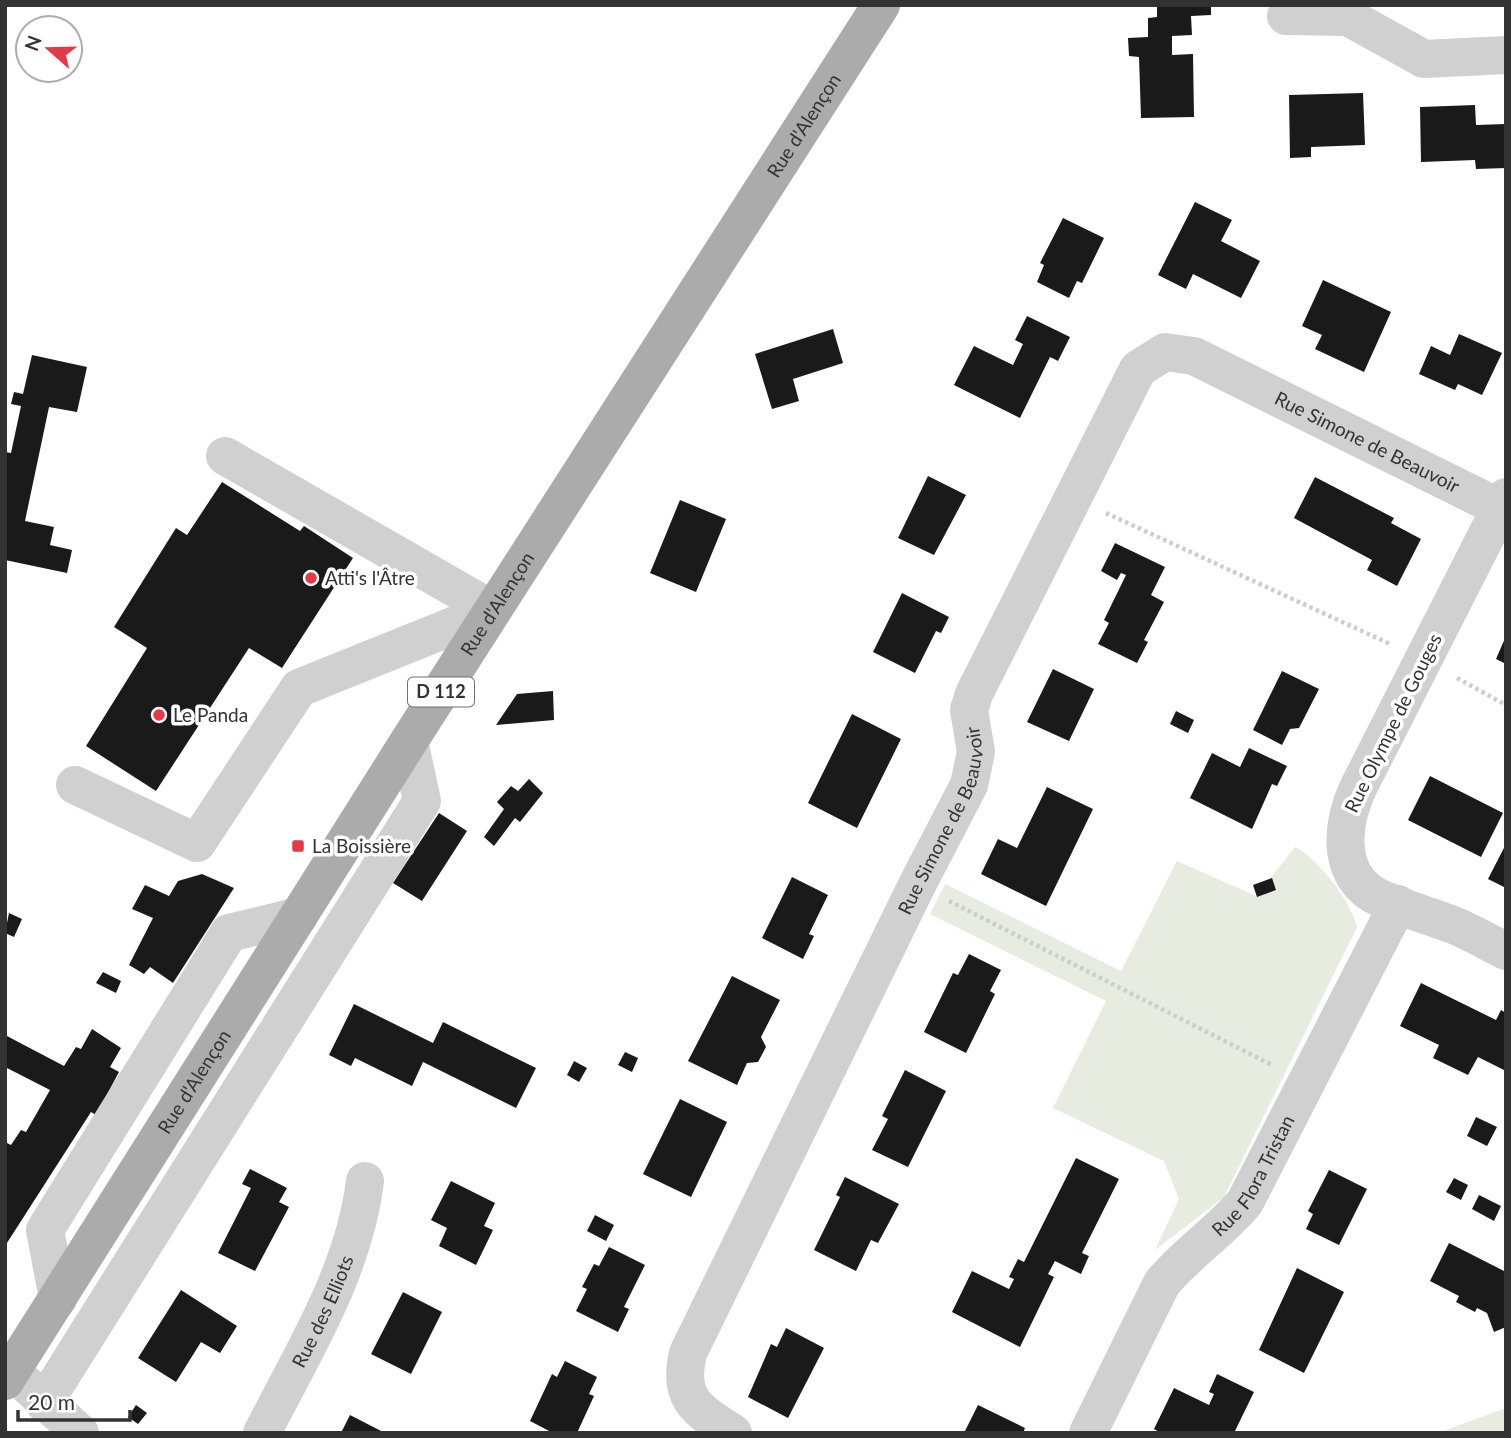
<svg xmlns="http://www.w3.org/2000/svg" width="1511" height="1438" viewBox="0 0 1511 1438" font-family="Lato,sans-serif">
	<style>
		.green { fill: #e6ecdf }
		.building { fill: #1a1a1a }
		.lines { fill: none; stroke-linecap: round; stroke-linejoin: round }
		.path { stroke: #cdcdcd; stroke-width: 4.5; stroke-dasharray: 3.5 3.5; stroke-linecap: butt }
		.minor { stroke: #d0d0d0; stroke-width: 38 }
		.major { stroke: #ababab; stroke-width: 38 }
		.poi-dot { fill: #e63946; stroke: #fff; stroke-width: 2.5 }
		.labels { text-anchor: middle; stroke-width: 7; stroke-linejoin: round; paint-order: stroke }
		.shield { fill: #fff; stroke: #707070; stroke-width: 2 }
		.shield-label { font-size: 18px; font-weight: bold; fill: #333 }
		.street-label { font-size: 19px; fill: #333; stroke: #fff }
		.poi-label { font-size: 19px; fill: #333; stroke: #fff; text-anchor: start }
	</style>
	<rect width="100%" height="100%" fill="#fff"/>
	<!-- green -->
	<path class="green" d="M 1295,847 C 1317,857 1352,903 1357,927 L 1224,1197 L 1155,1250 L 1179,1199 L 1164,1161 L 1053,1108 L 1106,1001 L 930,914 L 945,884 L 1121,971 L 1177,861 L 1256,896 Z
		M 1506,1408 L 1506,1433 L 1438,1433 Z"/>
	<!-- building -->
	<path class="building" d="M 1157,5 L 1211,5 L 1211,15 L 1191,16 L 1192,35 L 1172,36 L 1172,55 L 1193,54 L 1194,117 L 1141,118 L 1139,57 L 1129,56 L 1128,38 L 1148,37 L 1148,18 L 1157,17 Z
		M 1363,93 L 1365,145 L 1311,147 L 1311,157 L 1290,158 L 1289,95 Z
		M 1475,105 L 1476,125 L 1506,124 L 1506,168 L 1476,169 L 1475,160 L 1421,162 L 1420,107 Z
		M 1195,202 L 1232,220 L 1221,241 L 1260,261 L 1241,298 L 1193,274 L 1186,289 L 1158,275 Z
		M 1063,218 L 1104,238 L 1082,283 L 1077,281 L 1069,298 L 1037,282 L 1044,265 L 1040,263 Z
		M 1323,280 L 1391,312 L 1364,372 L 1315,349 L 1322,335 L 1302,326 Z
		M 1027,316 L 1070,337 L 1058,361 L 1050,357 L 1020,418 L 954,385 L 974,346 L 1013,365 L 1023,344 L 1015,340 Z
		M 833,329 L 843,363 L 793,379 L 799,401 L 772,409 L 755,354 Z
		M 1459,334 L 1502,353 L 1482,395 L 1458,384 L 1455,390 L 1419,374 L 1431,346 L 1450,355 Z
		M 32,355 L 87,367 L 77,412 L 49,407 L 25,521 L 54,527 L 50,545 L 72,550 L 67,573 L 5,560 L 5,452 L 11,453 L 21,406 L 11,404 L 14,392 L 23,394 Z
		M 928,476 L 966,495 L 934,555 L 898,538 Z
		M 1315,477 L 1394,518 L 1391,523 L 1421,539 L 1397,586 L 1367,570 L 1372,560 L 1294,518 Z
		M 222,482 L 300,531 L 304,526 L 353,558 L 282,668 L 249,648 L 156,791 L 86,746 L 147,648 L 114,627 L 176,528 L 187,535 Z
		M 680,500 L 726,519 L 696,592 L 650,573 Z
		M 1115,543 L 1165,567 L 1151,595 L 1164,602 L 1144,640 L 1148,642 L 1137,663 L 1098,644 L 1109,623 L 1104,620 L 1126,575 L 1121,573 L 1117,580 L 1101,571 Z
		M 902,593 L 949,617 L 941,633 L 936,631 L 915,673 L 873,652 Z
		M 1506,636 L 1506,664 L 1496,659 Z
		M 1053,669 L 1094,689 L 1069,741 L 1027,722 Z
		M 1282,671 L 1319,689 L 1299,728 L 1290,729 L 1282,745 L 1253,730 Z
		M 553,691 L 554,720 L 496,725 L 517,694 Z
		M 1176,711 L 1194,720 L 1188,733 L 1170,724 Z
		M 852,714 L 901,739 L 857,828 L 808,803 Z
		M 1249,748 L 1287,766 L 1277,786 L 1272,784 L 1252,829 L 1190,798 L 1212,753 L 1240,767 Z
		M 1430,776 L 1503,813 L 1481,857 L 1408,820 Z
		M 529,779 L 543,793 L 520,822 L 515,818 L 494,846 L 484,837 L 504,809 L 497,802 L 511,786 L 518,791 Z
		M 1047,787 L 1093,809 L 1046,906 L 981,874 L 998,839 L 1017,848 Z
		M 439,813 L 467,831 L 422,901 L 393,883 Z
		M 1506,844 L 1506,888 L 1488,879 Z
		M 202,874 L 234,888 L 173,983 L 150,967 L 144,974 L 129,965 L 153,918 L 132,909 L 145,885 L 169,896 L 178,881 Z
		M 792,877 L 828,895 L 809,934 L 814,936 L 803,959 L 762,938 Z
		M 1272,878 L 1276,890 L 1257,897 L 1253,885 Z
		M 9,913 L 22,919 L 14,937 L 5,933 Z
		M 969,954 L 1001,970 L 990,991 L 995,994 L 966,1053 L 924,1032 L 953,973 L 958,975 Z
		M 103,972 L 121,981 L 116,993 L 96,983 Z
		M 732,976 L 780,1000 L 761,1037 L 766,1047 L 758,1062 L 747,1063 L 737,1085 L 688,1061 Z
		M 1421,983 L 1496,1020 L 1501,1010 L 1506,1013 L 1506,1071 L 1478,1057 L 1468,1075 L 1433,1058 L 1439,1045 L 1400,1026 Z
		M 354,1004 L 433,1043 L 443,1022 L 536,1068 L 516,1108 L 423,1062 L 412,1086 L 355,1058 L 351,1066 L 329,1055 Z
		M 92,1029 L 121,1048 L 110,1067 L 119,1072 L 96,1115 L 91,1112 L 5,1246 L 5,1142 L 11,1145 L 21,1130 L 26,1132 L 50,1090 L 5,1067 L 5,1035 L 64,1066 L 76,1047 L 81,1049 Z
		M 625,1052 L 638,1058 L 632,1072 L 618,1065 Z
		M 574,1061 L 587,1068 L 579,1082 L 567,1075 Z
		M 905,1070 L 946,1091 L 908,1167 L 872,1150 L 888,1119 L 882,1116 Z
		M 680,1099 L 727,1122 L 691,1197 L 643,1174 Z
		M 1476,1117 L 1497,1127 L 1487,1146 L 1467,1136 Z
		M 1076,1158 L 1119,1179 L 1082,1253 L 1089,1256 L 1081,1274 L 1055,1261 L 1048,1274 L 1054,1277 L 1020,1347 L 952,1312 L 972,1271 L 1009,1289 L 1014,1279 L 1009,1277 L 1018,1259 L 1024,1262 Z
		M 250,1169 L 287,1188 L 279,1202 L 289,1207 L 255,1271 L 218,1253 L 251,1188 L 242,1184 Z
		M 1329,1170 L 1367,1189 L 1339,1245 L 1306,1229 L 1313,1214 L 1308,1211 Z
		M 845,1177 L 899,1204 L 878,1243 L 871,1240 L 856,1271 L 814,1250 L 840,1197 L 836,1195 Z
		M 1454,1178 L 1468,1185 L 1461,1200 L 1446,1192 Z
		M 451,1181 L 495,1203 L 484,1226 L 493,1230 L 476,1265 L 439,1246 L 447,1228 L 431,1220 Z
		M 1479,1195 L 1501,1206 L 1494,1221 L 1472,1209 Z
		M 595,1215 L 614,1225 L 606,1241 L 587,1231 Z
		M 1449,1243 L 1506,1272 L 1506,1327 L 1494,1332 L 1487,1313 L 1477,1308 L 1475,1312 L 1456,1302 L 1459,1296 L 1430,1281 Z
		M 609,1247 L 645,1265 L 624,1307 L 629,1309 L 618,1332 L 576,1311 L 587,1289 L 582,1287 L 594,1264 L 599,1266 Z
		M 1297,1268 L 1344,1292 L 1304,1373 L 1259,1350 Z
		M 181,1290 L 237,1326 L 220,1353 L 201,1342 L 176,1382 L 138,1358 Z
		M 403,1292 L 442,1312 L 411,1374 L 371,1354 Z
		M 786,1328 L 824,1348 L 788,1418 L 748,1397 L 771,1344 L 777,1347 Z
		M 565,1361 L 597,1377 L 589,1394 L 594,1396 L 577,1433 L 553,1433 L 530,1421 L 552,1374 L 557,1377 Z
		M 1217,1374 L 1254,1392 L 1234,1433 L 1161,1433 L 1154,1429 L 1174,1388 L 1209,1405 L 1214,1394 L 1209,1392 Z
		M 136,1405 L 147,1413 L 138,1424 L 128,1417 Z
		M 978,1405 L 1025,1428 L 1023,1433 L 964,1433 Z
		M 350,1415 L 385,1433 L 341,1433 Z"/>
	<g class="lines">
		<!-- path -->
		<path class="path" d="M 1106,513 L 1390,644
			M 1457,678 L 1506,705
			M 949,901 L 1272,1065"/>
		<!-- minor -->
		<g class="minor">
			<path d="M 1286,16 L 1348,17 L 1424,59 L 1506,55"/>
			<path d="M 1506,497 L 1358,788 C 1341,825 1335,879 1382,899 C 1403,908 1426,915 1448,923 C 1468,930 1487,942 1506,951"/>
			<path d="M 75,785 L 197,843 L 299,688 L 493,610 L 225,456"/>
			<path d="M 58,1299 L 45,1230 L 229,933 L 299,916"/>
			<path d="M 27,1385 L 80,1433"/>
			<path d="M 44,1403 L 422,801 L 409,741"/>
			<path id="s1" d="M 262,1433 C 303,1352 354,1272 365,1181"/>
			<path id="s2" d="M 733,1433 C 697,1410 677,1399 688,1353 L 917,885 L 969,785 L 976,752 L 969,710 L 974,694 L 1138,369 L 1165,352 L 1194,356 L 1500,508"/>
			<path id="s3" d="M 1088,1433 L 1162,1283 C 1187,1253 1220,1232 1245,1202 L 1398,904"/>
		</g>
		<!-- major -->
		<path class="major" id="s4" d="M 5,1381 L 409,741 L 881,5"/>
	</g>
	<!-- markers -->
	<g class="poi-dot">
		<circle cx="311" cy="578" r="7"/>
		<circle cx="159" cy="715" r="7"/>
		<rect x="291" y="839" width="14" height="14" rx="3.5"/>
	</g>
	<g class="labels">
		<!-- shield labels -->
		<rect class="shield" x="408" y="677.5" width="66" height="29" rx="5"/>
		<g class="shield-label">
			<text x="441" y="698">D 112</text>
		</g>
		<!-- street labels -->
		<g class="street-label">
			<text dy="7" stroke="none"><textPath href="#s4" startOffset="1488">Rue d'Alençon</textPath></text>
			<text dy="7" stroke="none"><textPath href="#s2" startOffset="1447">Rue Simone de Beauvoir</textPath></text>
			<text dy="7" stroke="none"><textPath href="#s4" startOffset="920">Rue d'Alençon</textPath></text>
			<text transform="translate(1393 723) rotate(-64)" y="7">Rue Olympe de Gouges</text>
			<text dy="7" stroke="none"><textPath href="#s2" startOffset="693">Rue Simone de Beauvoir</textPath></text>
			<text dy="7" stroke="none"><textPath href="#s4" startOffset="354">Rue d'Alençon</textPath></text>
			<text dy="7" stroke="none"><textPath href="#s3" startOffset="310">Rue Flora Tristan</textPath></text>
			<text dy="7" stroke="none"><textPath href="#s1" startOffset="136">Rue des Elliots</textPath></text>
		</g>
		<!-- poi labels -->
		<g class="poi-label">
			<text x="325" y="585">Atti's l'Âtre</text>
			<text x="173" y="722">Le Panda</text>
			<text x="312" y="853">La Boissière</text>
		</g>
	</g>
	<!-- border -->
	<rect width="1511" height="1438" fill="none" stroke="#333333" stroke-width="14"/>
	<!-- north arrow -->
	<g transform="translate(49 49) rotate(290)"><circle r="33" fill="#ffffff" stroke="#adadad" stroke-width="2"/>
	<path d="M0-5L12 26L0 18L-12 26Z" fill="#e63946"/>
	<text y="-10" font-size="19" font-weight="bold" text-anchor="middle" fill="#333333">N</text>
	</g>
	<!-- scale -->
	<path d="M18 1410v10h112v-10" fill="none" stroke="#333333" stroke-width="3.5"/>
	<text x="28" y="1410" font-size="21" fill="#333333" stroke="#ffffff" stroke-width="5" paint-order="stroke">20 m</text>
</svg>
